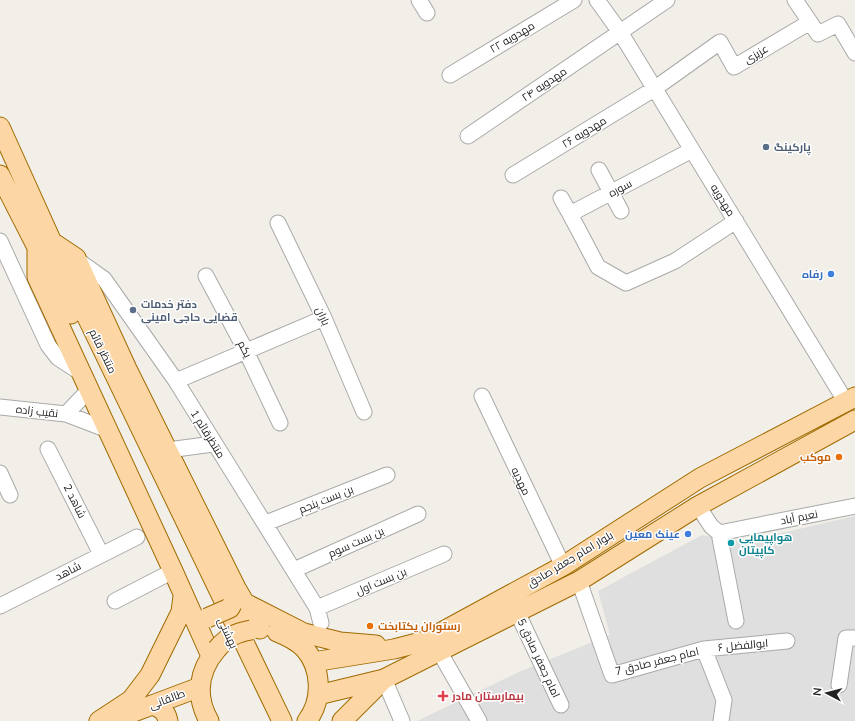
<svg xmlns="http://www.w3.org/2000/svg" width="855" height="721" viewBox="0 0 855 721" font-family="'Nunito Sans',Cairo,sans-serif">
	<style>
		.residential { fill: #e0dfdf }
		.lines { fill: none; stroke-linecap: round; stroke-linejoin: round }
		.minor-casing { stroke: #a9a9a9; stroke-width: 17 }
		.major-casing { stroke: #a06b00; stroke-width: 21 }
		.minor { stroke: #fff; stroke-width: 15 }
		.major { stroke: #fcd6a4; stroke-width: 19 }
		.major-bridge-casing { stroke: #a06b00; stroke-width: 21; stroke-linecap: butt }
		.major-bridge { stroke: #fcd6a4; stroke-width: 19 }
		.service-dot { fill: #5c6f8a; stroke: #fff; stroke-width: 1.5 }
		.shop-dot { fill: #3f7fe0; stroke: #fff; stroke-width: 1.5 }
		.food-dot { fill: #e8710a; stroke: #fff; stroke-width: 1.5 }
		.culture-dot { fill: #0f9aa8; stroke: #fff; stroke-width: 1.5 }
		.health-dot { fill: #e0444e; stroke: #fff; stroke-width: 1.5 }
		.labels { text-anchor: middle; stroke-width: 3; stroke-linejoin: round; paint-order: stroke }
		.street-label { font-size: 11px; fill: #222; stroke: #fff }
		.service-label { font-size: 11px; font-weight: bold; fill: #4e5e75; stroke: #fff; text-anchor: start }
		.shop-label { font-size: 11px; font-weight: bold; fill: #366cbe; stroke: #fff; text-anchor: end }
		.food-label { font-size: 11px; font-weight: bold; fill: #c56008; stroke: #fff; text-anchor: end }
		.culture-label { font-size: 11px; font-weight: bold; fill: #0d838f; stroke: #fff; text-anchor: start }
		.health-label { font-size: 11px; font-weight: bold; fill: #be3a42; stroke: #fff; text-anchor: start }
	</style>
	<rect width="100%" height="100%" fill="#f2efe9"/>
	<!-- residential -->
	<path class="residential" d="M 855,516 L 855,721 L 417,721 L 521,671 L 610,635 L 598,591 L 702,535 L 743,542 Z"/>
	<g class="lines">
		<defs>
			<path id="minor" d="M 419,0 L 427,13
				M 597,0 L 620,32 L 846,402
				M 795,0 L 818,34 L 838,24 L 855,53
				M 450,75 L 574,0
				M 468,136 L 667,0
				M 692,150 L 570,214 L 598,267 L 626,283 L 675,261 L 736,221
				M 599,170 L 621,211
				M 513,175 L 654,89 L 720,42 L 734,67 L 810,22
				M 561,198 L 570,214
				M 278,223 L 324,318 L 364,412
				M 0,241 L 48,345 L 58,358 L 81,373
				M 76,259 L 104,279 L 176,381 L 317,608 L 321,623
				M 206,276 L 246,351 L 280,423
				M 176,381 L 324,318
				M 482,396 L 563,566
				M 0,407 L 66,414 L 108,430
				M 66,414 L 89,390
				M 48,449 L 101,554
				M 168,450 L 213,444
				M 0,473 L 10,495
				M 698,506 L 711,526 L 719,533 L 736,621
				M 266,523 L 387,475
				M 719,533 L 855,506
				M 294,570 L 418,514
				M 579,581 L 612,675 L 704,649 L 787,641
				M 115,601 L 173,571
				M 0,606 L 137,537
				M 317,608 L 444,554
				M 517,612 L 561,705
				M 704,649 L 724,700 L 721,721
				M 439,651 L 479,721
				M 384,679 L 402,721
				M 839,685 L 846,638 L 855,638"/>
			<path id="major" d="M 0,127 L 70,282 L 282,721
				M 0,175 L 71,314
				M 52,242 L 76,258 L 127,369 L 236,588 L 260,629
				M 37,249 L 37,277 L 173,571 L 211,656
				M 245,603 L 304,633 L 340,642 L 376,645
				M 277,632 C 287,636 296,640 304,648 C 322,668 323,700 307,721
				M 313,662 L 394,649 L 425,641 L 563,566 L 700,478 L 855,397
				M 318,695 L 384,679 L 579,581 L 698,506 L 855,420
				M 152,705 C 161,708 166,711 168,721
				M 115,719 L 200,687
				M 99,721 L 131,700 L 150,675 L 181,612 L 183,596
				M 209,721 C 195,696 198,671 217,649
				M 342,721 L 384,679"/>
		</defs>
		<!-- minor casing -->
		<use href="#minor" class="minor-casing"/>
		<!-- major casing -->
		<use href="#major" class="major-casing"/>
		<!-- minor -->
		<use href="#minor" class="minor"/>
		<!-- major -->
		<use href="#major" class="major"/>
		<defs>
			<path id="major-bridge" d="M 207,618 L 230,608 L 232,604
				M 217,649 C 227,637 235,633 251,630"/>
		</defs>
		<!-- major-bridge casing -->
		<use href="#major-bridge" class="major-bridge-casing"/>
		<!-- major-bridge -->
		<use href="#major-bridge" class="major-bridge"/>
	</g>
	<!-- markers -->
	<g class="service-dot">
		<circle cx="766" cy="147" r="4"/>
		<circle cx="133" cy="310" r="4"/>
	</g>
	<g class="shop-dot">
		<circle cx="831" cy="274" r="4"/>
		<circle cx="688" cy="534" r="4"/>
	</g>
	<g class="food-dot">
		<circle cx="839" cy="457" r="4"/>
		<circle cx="370" cy="626" r="4"/>
	</g>
	<circle class="culture-dot" cx="731" cy="543" r="4"/>
	<path class="health-dot" d="M441 690h4v4h4v4h-4v4h-4v-4h-4v-4h4z"/>
	<g class="labels">
		<!-- street labels -->
		<g class="street-label">
			<text transform="translate(512 37) rotate(-31)" y="4">مهدویه ۲۲</text>
			<text transform="translate(756 54) rotate(-31)" y="4">عزیزی</text>
			<text transform="translate(544 84) rotate(-34)" y="4">مهدویه ۲۴</text>
			<text transform="translate(584 132) rotate(-31)" y="4">مهدویه ۲۶</text>
			<text transform="translate(620 188) rotate(-28)" y="4">سوره</text>
			<text transform="translate(723 200) rotate(58)" y="4">مهدویه</text>
			<text transform="translate(323 316) rotate(65)" y="4">باران</text>
			<text transform="translate(245 349) rotate(63)" y="4">یکم</text>
			<text transform="translate(103 351) rotate(64)" y="4">منتظر قائم</text>
			<text transform="translate(37 411) rotate(6)" y="4">نقیب زاده</text>
			<text transform="translate(208 434) rotate(58)" y="4">منتظرقائم 1</text>
			<text transform="translate(521 481) rotate(64)" y="4">مهديه</text>
			<text transform="translate(326 499) rotate(-22)" y="4">بن بست پنجم</text>
			<text transform="translate(75 501) rotate(63)" y="4">شاهد 2</text>
			<text transform="translate(799 517) rotate(-11)" y="4">نعیم آباد</text>
			<text transform="translate(356 542) rotate(-24)" y="4">بن بست سوم</text>
			<text transform="translate(570 559) rotate(-31)" y="4">بلوار امام جعفر صادق</text>
			<text transform="translate(68 571) rotate(-27)" y="4">شاهد</text>
			<text transform="translate(381 581) rotate(-23)" y="4">بن بست اول</text>
			<text transform="translate(228 633) rotate(65)" y="4">بهشتی</text>
			<text transform="translate(743 645) rotate(-5)" y="4">ابوالفضل ۶</text>
			<text transform="translate(539 658) rotate(65)" y="4">امام جعفر صادق 5</text>
			<text transform="translate(657 661) rotate(-14)" y="4">امام جعفر صادق 7</text>
			<text transform="translate(167 699) rotate(-21)" y="4">طالقانی</text>
		</g>
		<!-- service labels -->
		<g class="service-label">
			<text x="774" y="151">پارکینگ</text>
			<text x="141" y="308">دفتر خدمات<tspan x="141" dy="13">قضایی حاجی امینی</tspan></text>
		</g>
		<!-- shop labels -->
		<g class="shop-label">
			<text x="823" y="278">رفاه</text>
			<text x="680" y="538">عینک معین</text>
		</g>
		<!-- food labels -->
		<g class="food-label">
			<text x="831" y="461">موکب</text>
			<text x="378" y="630" text-anchor="start">رستوران یکتابخت</text>
		</g>
		<!-- culture labels -->
		<g class="culture-label">
			<text x="739" y="541">هواپیمایی<tspan x="739" dy="13">کاپیتان</tspan></text>
		</g>
		<!-- health labels -->
		<g class="health-label">
			<text x="452" y="700">بیمارستان مادر</text>
		</g>
	</g>
	<!-- north arrow -->
	<g transform="translate(827 693) rotate(277)" stroke="#ffffff" stroke-width="3" paint-order="stroke">
	<path d="M0-3L7 15L0 10L-7 15Z" fill="#222222"/>
	<text y="-6" font-size="11" font-weight="bold" text-anchor="middle" fill="#222222">N</text>
	</g>
</svg>
